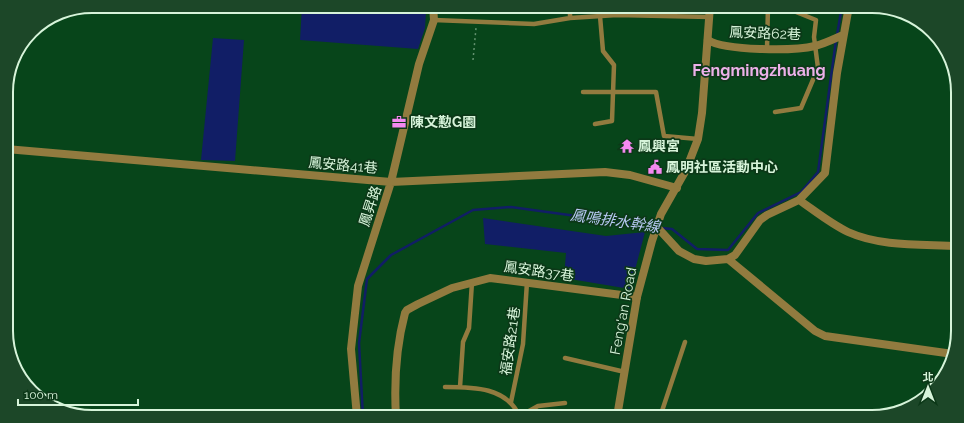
<svg xmlns="http://www.w3.org/2000/svg" width="964" height="423" viewBox="0 0 964 423" font-family="Raleway,'Noto Sans TC',sans-serif">
	<style>
		.water { fill: #111e66 }
		.lines { fill: none; stroke-linecap: round; stroke-linejoin: round }
		.stream { stroke: #111e66; stroke-width: 2.5 }
		.path { stroke: #63926f; stroke-width: 1.5; stroke-dasharray: 2 3; stroke-linecap: butt }
		.service { stroke: #927b3f; stroke-width: 4.5 }
		.minor { stroke: #927b3f; stroke-width: 8 }
		.tertiary { stroke: #927b3f; stroke-width: 8 }
		.labels { text-anchor: middle; stroke-width: 3.5; stroke-linejoin: round; paint-order: stroke }
		.street-label { font-size: 14px; fill: #d7f4da; stroke: #0c3818 }
		.poi-label { font-size: 14px; font-weight: bold; fill: #d7f4da; stroke: #0c3818; text-anchor: start }
		.water-label { font-size: 15px; font-style: italic; fill: #b8c9f3; stroke: #0c3818 }
		.quarter-label { font-size: 16px; font-weight: bold; fill: #ecb1e9; stroke: #0c3818 }
		.rim { fill: none; stroke: #d7f4da; stroke-width: 2 }
	</style>
	<rect width="100%" height="100%" fill="#07451a"/>
	<!-- water -->
	<path class="water" d="M 302,6 L 371,6 L 426,11 L 425,28 L 418,49 L 300,40 Z
		M 213,38 L 244,40 L 235,161 L 201,160 Z
		M 483,218 L 606,236 L 645,232 L 630,289 L 564,278 L 566,253 L 485,244 Z"/>
	<g class="lines">
		<!-- stream -->
		<path class="stream" d="M 837,35 L 842,6
			M 661,228 L 672,229 L 697,249 L 728,250 L 758,213 L 801,192 L 818,172 L 836,40
			M 363,417 L 359,343 L 367,279 L 391,255 L 473,210 L 511,207 L 656,227"/>
		<!-- path -->
		<path class="path" d="M 473,60 L 476,28"/>
		<!-- service -->
		<path class="service" d="M 570,6 L 570,18
			M 617,6 L 617,15
			M 689,6 L 692,9 L 710,11
			M 434,20 L 534,24 L 570,18 L 617,15 L 710,17
			M 767,49 L 768,6
			M 583,92 L 656,92 L 664,136 L 698,139
			M 775,112 L 801,108 L 818,68 L 814,37 L 816,20 L 796,12 L 793,6
			M 595,124 L 612,121 L 614,65 L 603,51 L 600,16
			M 565,358 L 625,372
			M 445,387 C 474,387 507,387 520,417
			M 460,387 L 463,342 L 469,328 L 472,282
			M 511,402 L 523,344 L 527,282
			M 520,416 L 538,406 L 565,403
			M 660,417 L 685,342"/>
		<!-- minor -->
		<path class="minor" d="M 708,40 C 725,51 794,51 815,46 C 824,44 834,39 843,35
			M 6,149 L 391,182 L 605,172 L 630,175 L 677,188
			M 799,200 C 815,211 831,224 848,232 C 881,247 922,244 958,246
			M 657,227 L 679,251 L 694,259 L 706,261 L 728,259 L 735,255 L 760,220 L 767,215 L 799,200 L 825,173 L 837,73 L 849,6
			M 728,259 L 815,331 L 825,336 L 953,354
			M 357,417 L 351,349 L 358,286 L 391,182 L 419,64 L 434,20 L 433,6
			M 396,417 C 394,383 396,347 405,313 L 407,310 L 418,304 L 452,288 L 490,278 L 637,297"/>
		<!-- tertiary -->
		<path class="tertiary" d="M 617,417 L 637,297 L 652,241 L 661,214 L 686,170 L 698,139 L 702,113 L 710,6"/>
	</g>
	<!-- icons -->
	<defs>
		<symbol id="office-bare" viewBox="-9 -9 18 18"><path d="M-6-3h4V-5.5h4V-3h4V5H-6ZM-1-4.5V-3h2v-1.5ZM-6 0V1H6V0Z" fill="#f489f0" stroke="#0c3818" stroke-width="2.5" paint-order="stroke"/></symbol>
		<symbol id="temple-bare" viewBox="-9 -9 18 18"><path d="M0-6L5-2H3V0L6.5 2.5H4V6H1.5V3h-3V6H-4V2.5H-6.5L-3 0V-2H-5Z" fill="#f489f0" stroke="#0c3818" stroke-width="2.5" paint-order="stroke"/></symbol>
		<symbol id="civic-bare" viewBox="-9 -9 18 18"><path d="M-.6-6.5H3V-4.5H.6V-3L4-1V1h2V6H-6V1h2V-1L-.6-3ZM-1.2 2.5V6h2.4V2.5Z" fill="#f489f0" stroke="#0c3818" stroke-width="2.5" paint-order="stroke"/></symbol>
	</defs>
	<g fill-rule="evenodd">
		<use href="#office-bare" x="389" y="112" width="20" height="20"/>
		<use href="#temple-bare" x="617" y="136" width="20" height="20"/>
		<use href="#civic-bare" x="645" y="157" width="20" height="20"/>
	</g>
	<g class="labels">
		<!-- street labels -->
		<g class="street-label">
			<text transform="translate(765 33) rotate(2)" y="5">鳳安路62巷</text>
			<text transform="translate(343 165) rotate(5)" y="5">鳳安路41巷</text>
			<text transform="translate(370 206) rotate(-72)" y="5">鳳昇路</text>
			<text transform="translate(539 271) rotate(8)" y="5">鳳安路37巷</text>
			<text transform="translate(623 311) rotate(-79)" y="5">Feng'an Road</text>
			<text transform="translate(510 341) rotate(-82)" y="5">福安路21巷</text>
		</g>
		<!-- poi labels -->
		<g class="poi-label">
			<text x="410" y="127">陳文懃G園</text>
			<text x="638" y="151">鳳興宮</text>
			<text x="666" y="172">鳳明社區活動中心</text>
		</g>
		<!-- water labels -->
		<g class="water-label">
			<text transform="translate(615 221) rotate(8)" y="5">鳳鳴排水幹線</text>
		</g>
		<!-- quarter labels -->
		<g class="quarter-label">
			<text x="759" y="76">Fengmingzhuang</text>
		</g>
	</g>
	<!-- crop -->
	<path d="M0 0H964V423H0ZM92 13H872A79 79 0 0 1 951 92V331A79 79 0 0 1 872 410H92A79 79 0 0 1 13 331V92A79 79 0 0 1 92 13Z" fill="#1c4728" fill-rule="evenodd"/>
	<path class="rim" d="M92 13H872A79 79 0 0 1 951 92V331A79 79 0 0 1 872 410H92A79 79 0 0 1 13 331V92A79 79 0 0 1 92 13Z"/>
	<!-- north arrow -->
	<g transform="translate(928 387)" stroke="#0c3818" stroke-width="3" paint-order="stroke">
	<path d="M0-3L7 15L0 10L-7 15Z" fill="#d7f4da"/>
	<text y="-6" font-size="11" font-weight="bold" text-anchor="middle" fill="#d7f4da">北</text>
	</g>
	<!-- scale -->
	<path d="M18 399v6h120v-6" fill="none" stroke="#d7f4da" stroke-width="2"/>
	<text x="24" y="399" font-size="12" fill="#d7f4da" stroke="#0c3818" stroke-width="3" paint-order="stroke">100 m</text>
</svg>
